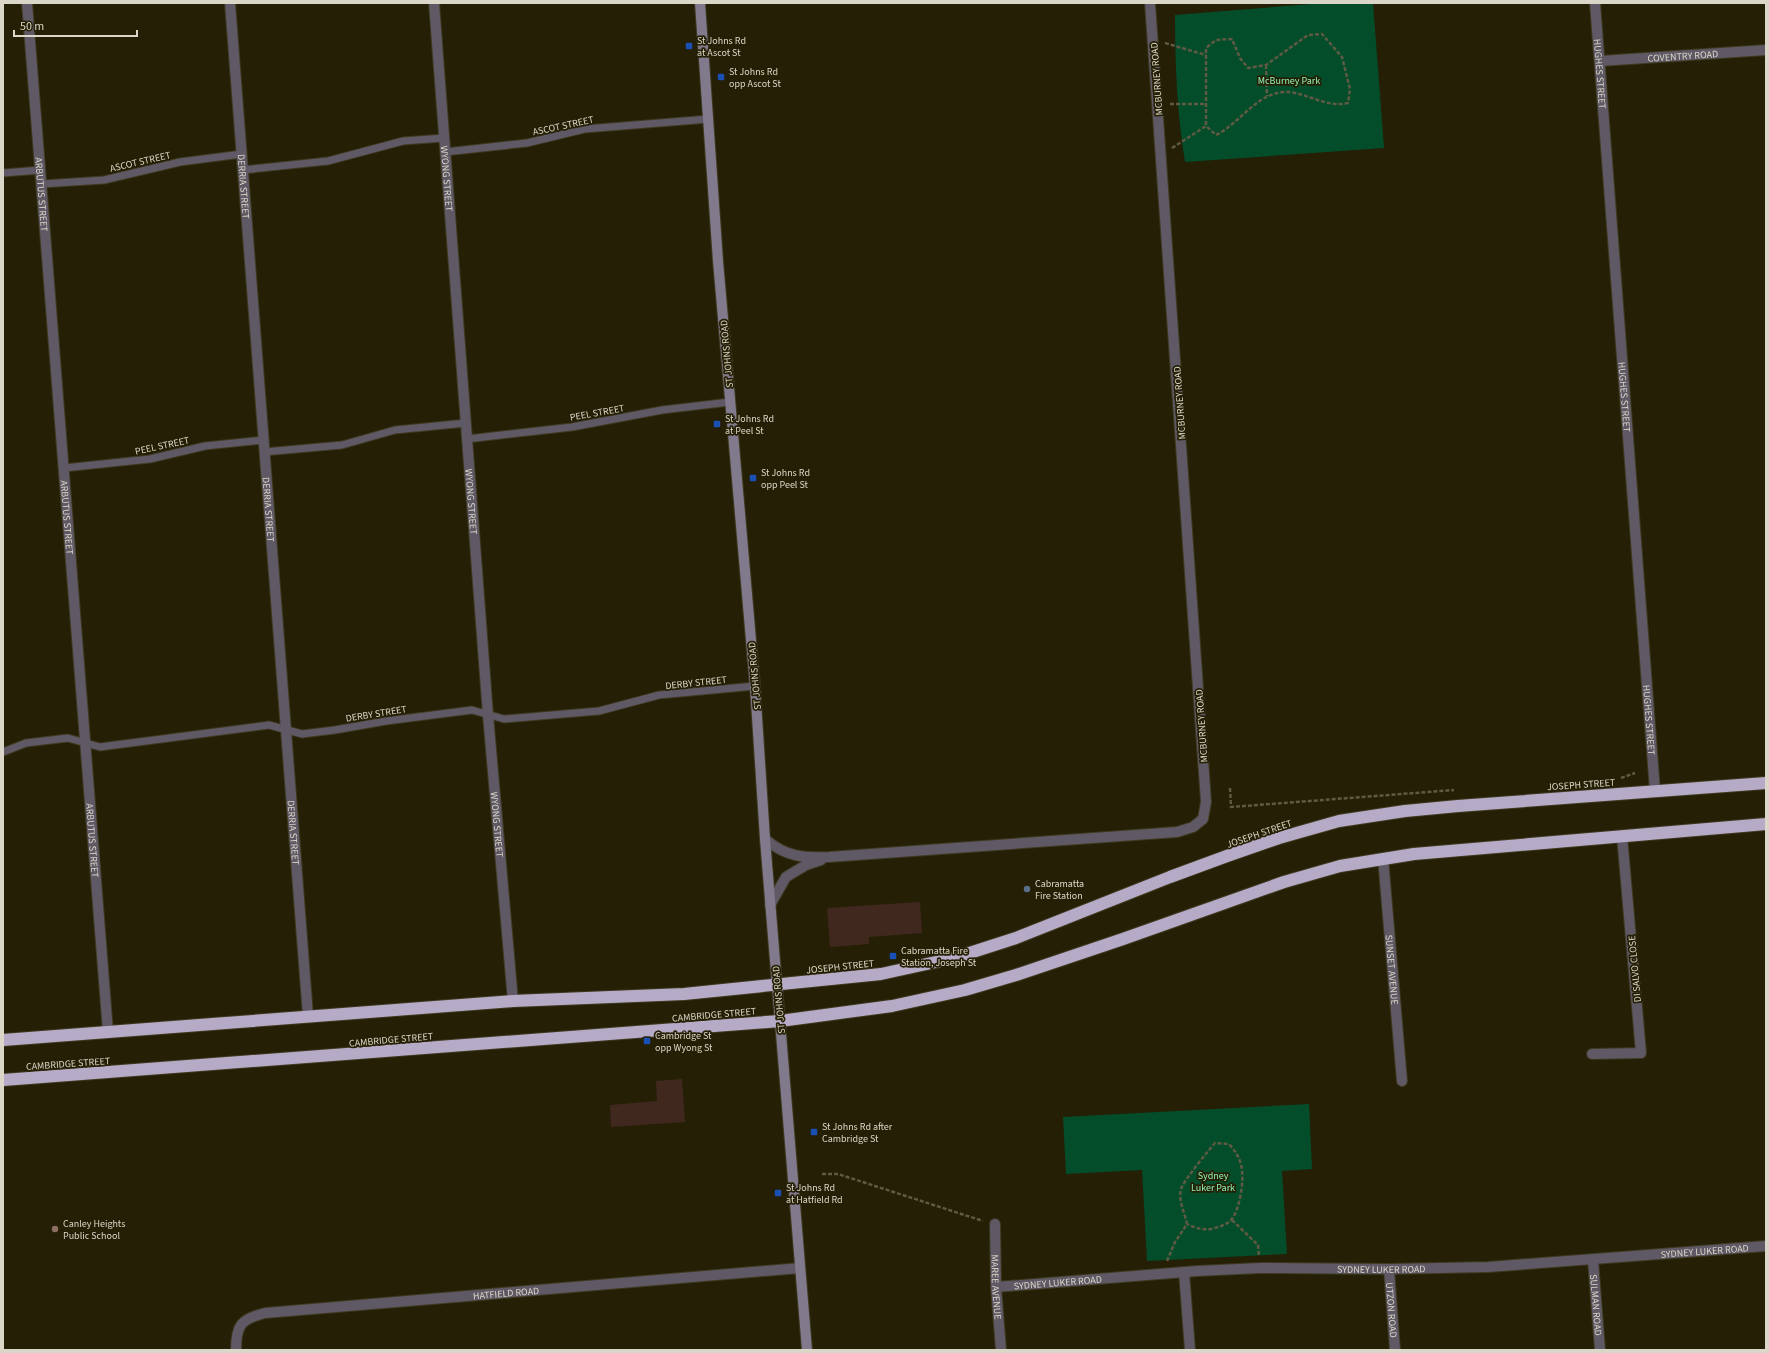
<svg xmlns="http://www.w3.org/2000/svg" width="1769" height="1353" viewBox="0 0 1769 1353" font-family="'Source Sans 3',sans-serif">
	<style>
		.green { fill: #044d2a }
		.building { fill: #41281f }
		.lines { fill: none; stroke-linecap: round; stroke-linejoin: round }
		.lane-casing { stroke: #3e3920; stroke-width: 9 }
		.street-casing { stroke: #3e3920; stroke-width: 12 }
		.secondary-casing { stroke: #3e3920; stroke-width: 12 }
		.highway-casing { stroke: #3e3920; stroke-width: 14 }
		.path { stroke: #5f5a43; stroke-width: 2.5; stroke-dasharray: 4 2; stroke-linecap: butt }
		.lane { stroke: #5e5965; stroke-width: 7 }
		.street { stroke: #5e5965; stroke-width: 10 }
		.secondary { stroke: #817a8c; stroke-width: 10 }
		.highway { stroke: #b6abc7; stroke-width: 12 }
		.transit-dot { fill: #1a4fb4; stroke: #251f05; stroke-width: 1.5 }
		.service-dot { fill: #5c6f8a; stroke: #251f05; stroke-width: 1.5 }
		.education-dot { fill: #8d6e63; stroke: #251f05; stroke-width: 1.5 }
		.labels { text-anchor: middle; stroke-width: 3.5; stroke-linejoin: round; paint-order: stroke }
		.poi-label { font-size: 10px; fill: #dbd7c8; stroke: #251f05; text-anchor: start }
		.street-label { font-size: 10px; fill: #dbd7c8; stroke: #251f05 }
		.park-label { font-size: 10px; fill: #91f3b6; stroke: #251f05 }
	</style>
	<rect width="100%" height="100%" fill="#251f05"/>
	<!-- green -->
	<path class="green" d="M 1324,3 L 1373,3 L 1384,148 L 1185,162 C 1177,114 1175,64 1175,15 Z
		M 1309,1104 L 1312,1169 L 1282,1171 L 1287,1254 L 1147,1261 L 1142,1170 L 1066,1174 L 1063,1117 Z"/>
	<!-- building -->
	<path class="building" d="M 920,902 L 922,933 L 869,937 L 869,944 L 830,947 L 827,908 Z
		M 682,1079 L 685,1122 L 611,1127 L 610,1105 L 657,1101 L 656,1081 Z"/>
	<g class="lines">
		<defs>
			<path id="lane" d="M 445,152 L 527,143 L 585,129 L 709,119
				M 243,170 L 328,161 L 403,141 L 444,138
				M 3,173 L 41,170
				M 42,184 L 104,180 L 180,162 L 242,154
				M 467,439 L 572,427 L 662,410 L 730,402
				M 264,452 L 342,445 L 395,430 L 466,423
				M 64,468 L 150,459 L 205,446 L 263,440
				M 3,752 L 26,743 L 68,738 L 100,747 L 269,725 L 302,734 L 335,730 L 386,721 L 472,710 L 504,719 L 599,711 L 659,695 L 755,686"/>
			<g id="street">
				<path id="s1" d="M 27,3 L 108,1032"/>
				<path id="s2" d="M 230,3 L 308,1016"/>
				<path id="s3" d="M 434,3 L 488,715 L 513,1001"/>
				<path id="s4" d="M 1595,3 L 1655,791"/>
				<path id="s5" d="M 1600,61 L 1766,50"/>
				<path d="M 765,839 C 786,857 803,858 829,857 L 1177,832 L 1193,827 L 1203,819 L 1206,802 L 1150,3"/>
				<path id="s6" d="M 1383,858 L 1402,1081"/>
				<path d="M 770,905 L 786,877 L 806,865 L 821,860"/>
				<path d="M 1592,1054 L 1641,1053 L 1622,836"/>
				<path id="s7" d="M 995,1224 L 996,1287 L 1001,1350"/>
				<path id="s8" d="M 1593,1260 L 1600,1350"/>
				<path id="s9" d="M 1389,1269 L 1395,1350"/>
				<path d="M 1184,1272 L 1190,1350"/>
				<path id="s10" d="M 996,1287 L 1197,1271 L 1260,1268 L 1389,1269 L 1488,1267 L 1766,1246"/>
				<path id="s11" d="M 236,1350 C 236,1325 241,1319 265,1313 L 800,1268"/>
			</g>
			<path id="secondary" d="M 700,3 L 718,261 L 755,686 L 765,839 L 807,1350"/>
			<path id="highway" d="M 3,1040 L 513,1001 L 684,994 L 881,974 L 954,958 L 1016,938 L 1170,877 L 1227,856 L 1279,838 L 1339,821 L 1405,811 L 1458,806 L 1766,783
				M 3,1080 L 780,1021 L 892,1006 L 965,990 L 1016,975 L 1123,939 L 1284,882 L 1340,866 L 1414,854 L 1766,824"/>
		</defs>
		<!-- lane casing -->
		<use href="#lane" class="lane-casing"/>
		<!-- street casing -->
		<use href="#street" class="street-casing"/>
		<!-- secondary casing -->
		<use href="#secondary" class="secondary-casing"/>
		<!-- highway casing -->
		<use href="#highway" class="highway-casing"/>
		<!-- path -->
		<path class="path" d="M 1165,43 L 1206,55
			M 1266,65 L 1267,96
			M 1170,104 L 1206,104
			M 1172,148 L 1206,126 L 1216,135 C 1241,123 1258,90 1289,92 C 1309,94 1327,108 1348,103 L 1350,89 L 1342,57 L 1322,34 L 1308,35 L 1266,65 L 1248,68 L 1240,58 L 1232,39 L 1216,40 L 1206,48 L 1206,126
			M 1621,778 L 1635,773
			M 1230,788 L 1231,807 L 1454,790
			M 822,1174 L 838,1174 L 983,1221
			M 1232,1220 L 1258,1245 L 1259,1256
			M 1167,1261 L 1175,1242 L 1187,1224 C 1185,1214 1178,1200 1181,1189 C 1184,1180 1208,1151 1215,1143 L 1229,1144 C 1235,1151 1239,1156 1241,1165 C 1245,1177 1240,1212 1230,1221 C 1224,1226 1218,1227 1211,1229 C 1202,1230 1195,1228 1187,1224"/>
		<!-- lane -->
		<use href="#lane" class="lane"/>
		<!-- street -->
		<use href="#street" class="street"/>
		<!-- secondary -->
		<use href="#secondary" class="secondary"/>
		<!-- highway -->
		<use href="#highway" class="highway"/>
	</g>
	<!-- markers -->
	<g class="transit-dot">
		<rect x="685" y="42" width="8" height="8" rx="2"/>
		<rect x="717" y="73" width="8" height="8" rx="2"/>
		<rect x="713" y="420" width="8" height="8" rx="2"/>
		<rect x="749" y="474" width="8" height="8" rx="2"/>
		<rect x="889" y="952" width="8" height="8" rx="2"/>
		<rect x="643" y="1037" width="8" height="8" rx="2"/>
		<rect x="810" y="1128" width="8" height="8" rx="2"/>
		<rect x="774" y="1189" width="8" height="8" rx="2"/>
	</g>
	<circle class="service-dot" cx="1027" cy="889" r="4"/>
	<circle class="education-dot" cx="55" cy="1229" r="4"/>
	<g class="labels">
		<!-- poi labels -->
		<g class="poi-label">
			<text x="697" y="44">St Johns Rd<tspan x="697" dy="12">at Ascot St</tspan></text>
			<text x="729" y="75">St Johns Rd<tspan x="729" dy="12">opp Ascot St</tspan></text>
			<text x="725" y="422">St Johns Rd<tspan x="725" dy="12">at Peel St</tspan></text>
			<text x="761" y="476">St Johns Rd<tspan x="761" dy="12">opp Peel St</tspan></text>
			<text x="1035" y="887">Cabramatta<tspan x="1035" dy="12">Fire Station</tspan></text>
			<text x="901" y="954">Cabramatta Fire<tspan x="901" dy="12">Station, Joseph St</tspan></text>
			<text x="655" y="1039">Cambridge St<tspan x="655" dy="12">opp Wyong St</tspan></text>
			<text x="822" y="1130">St Johns Rd after<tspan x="822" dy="12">Cambridge St</tspan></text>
			<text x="786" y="1191">St Johns Rd<tspan x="786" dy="12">at Hatfield Rd</tspan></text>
			<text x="63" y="1227">Canley Heights<tspan x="63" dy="12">Public School</tspan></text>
		</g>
		<!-- street labels -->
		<g class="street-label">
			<text dy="4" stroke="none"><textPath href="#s5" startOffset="83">COVENTRY ROAD</textPath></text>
			<text dy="4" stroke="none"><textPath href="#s4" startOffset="71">HUGHES STREET</textPath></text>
			<text transform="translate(1156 79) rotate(-94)" y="4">MCBURNEY ROAD</text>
			<text transform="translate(563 125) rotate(-12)" y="4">ASCOT STREET</text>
			<text transform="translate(140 161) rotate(-13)" y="4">ASCOT STREET</text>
			<text dy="4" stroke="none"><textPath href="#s3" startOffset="176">WYONG STREET</textPath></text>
			<text dy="4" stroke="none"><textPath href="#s2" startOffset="184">DERRIA STREET</textPath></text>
			<text dy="4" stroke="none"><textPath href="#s1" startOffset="192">ARBUTUS STREET</textPath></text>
			<text transform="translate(726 354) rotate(-95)" y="4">ST JOHNS ROAD</text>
			<text dy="4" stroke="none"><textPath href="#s4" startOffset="395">HUGHES STREET</textPath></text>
			<text transform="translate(1179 403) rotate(-94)" y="4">MCBURNEY ROAD</text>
			<text transform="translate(597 412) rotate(-10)" y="4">PEEL STREET</text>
			<text transform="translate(162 445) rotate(-12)" y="4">PEEL STREET</text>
			<text dy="4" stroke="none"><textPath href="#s3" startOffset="500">WYONG STREET</textPath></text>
			<text dy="4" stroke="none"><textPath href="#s2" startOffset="508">DERRIA STREET</textPath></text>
			<text dy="4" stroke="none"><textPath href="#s1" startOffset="516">ARBUTUS STREET</textPath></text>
			<text transform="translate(754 676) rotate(-95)" y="4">ST JOHNS ROAD</text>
			<text transform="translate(696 682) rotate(-6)" y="4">DERBY STREET</text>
			<text transform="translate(376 713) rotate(-9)" y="4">DERBY STREET</text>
			<text dy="4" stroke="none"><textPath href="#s4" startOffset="719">HUGHES STREET</textPath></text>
			<text transform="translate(1201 726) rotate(-94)" y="4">MCBURNEY ROAD</text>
			<text transform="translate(1581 784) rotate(-4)" y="4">JOSEPH STREET</text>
			<text dy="4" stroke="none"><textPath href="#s3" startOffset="824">WYONG STREET</textPath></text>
			<text dy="4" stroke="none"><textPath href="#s2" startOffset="832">DERRIA STREET</textPath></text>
			<text transform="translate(1259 833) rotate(-19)" y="4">JOSEPH STREET</text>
			<text dy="4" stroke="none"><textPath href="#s1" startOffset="840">ARBUTUS STREET</textPath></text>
			<text transform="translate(840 966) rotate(-6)" y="4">JOSEPH STREET</text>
			<text transform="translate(1634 969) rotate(-95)" y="4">DI SALVO CLOSE</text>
			<text dy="4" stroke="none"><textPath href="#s6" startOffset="112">SUNSET AVENUE</textPath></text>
			<text transform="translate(778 1000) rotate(-95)" y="4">ST JOHNS ROAD</text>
			<text transform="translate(714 1014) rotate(-5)" y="4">CAMBRIDGE STREET</text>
			<text transform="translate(391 1039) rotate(-5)" y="4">CAMBRIDGE STREET</text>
			<text transform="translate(68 1063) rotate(-4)" y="4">CAMBRIDGE STREET</text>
			<text dy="4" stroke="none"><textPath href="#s10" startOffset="710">SYDNEY LUKER ROAD</textPath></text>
			<text dy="4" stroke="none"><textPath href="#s10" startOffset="386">SYDNEY LUKER ROAD</textPath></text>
			<text dy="4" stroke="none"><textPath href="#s10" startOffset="62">SYDNEY LUKER ROAD</textPath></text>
			<text dy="4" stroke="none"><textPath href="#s7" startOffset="63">MAREE AVENUE</textPath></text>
			<text dy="4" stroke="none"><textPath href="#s11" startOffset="295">HATFIELD ROAD</textPath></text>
			<text dy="4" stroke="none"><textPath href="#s8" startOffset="45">SULMAN ROAD</textPath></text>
			<text dy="4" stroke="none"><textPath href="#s9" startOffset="41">UTZON ROAD</textPath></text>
		</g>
		<!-- park labels -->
		<g class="park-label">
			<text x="1289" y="84">McBurney Park</text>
			<text x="1213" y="1179">Sydney<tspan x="1213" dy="12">Luker Park</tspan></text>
		</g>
	</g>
	<!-- border -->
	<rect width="1769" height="1353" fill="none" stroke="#dbd7c8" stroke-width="8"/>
	<!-- scale -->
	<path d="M14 30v6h123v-6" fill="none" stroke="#dbd7c8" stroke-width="2"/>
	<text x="20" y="30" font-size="12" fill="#dbd7c8" stroke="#251f05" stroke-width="3" paint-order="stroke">50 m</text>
</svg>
